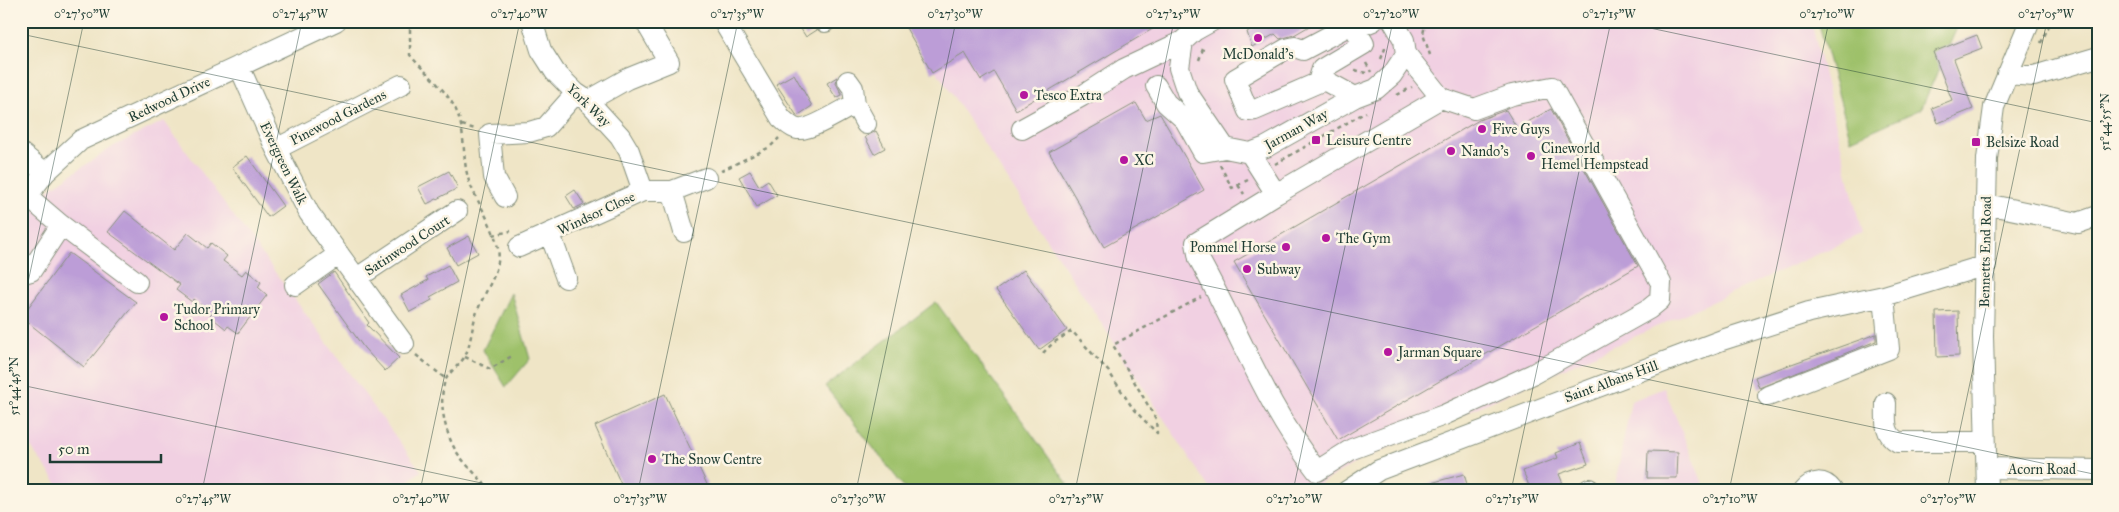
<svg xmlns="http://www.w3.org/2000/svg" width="2119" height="512" viewBox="0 0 2119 512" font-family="'IM FELL Great Primer',serif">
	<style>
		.built { fill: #f1d0e2 }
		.green { fill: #9ec16a; stroke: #5e7f4f }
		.building { fill: #bc9dd7 }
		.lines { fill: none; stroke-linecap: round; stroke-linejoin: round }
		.minor-casing { stroke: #87917d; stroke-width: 22 }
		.path { stroke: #87917d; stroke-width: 2.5; stroke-dasharray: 4 4; stroke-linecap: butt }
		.minor { stroke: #fff; stroke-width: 20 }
		.ticks { fill: none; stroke: #1f3d34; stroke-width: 1; stroke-opacity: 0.45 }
		.poi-dot { fill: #b5179e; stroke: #fcf5e5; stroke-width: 2 }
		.labels { text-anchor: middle; stroke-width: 5; stroke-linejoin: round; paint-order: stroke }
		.poi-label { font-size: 14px; fill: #1f3d34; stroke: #fcf5e5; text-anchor: start }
		.street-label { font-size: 14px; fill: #1f3d34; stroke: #fcf5e5 }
		.neatline { fill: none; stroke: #1f3d34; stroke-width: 2 }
		.ticks-label { font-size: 12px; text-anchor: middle; fill: #1f3d34 }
	</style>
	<rect width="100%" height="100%" fill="#fcf5e5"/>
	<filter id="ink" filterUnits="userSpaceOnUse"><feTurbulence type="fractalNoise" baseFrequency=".02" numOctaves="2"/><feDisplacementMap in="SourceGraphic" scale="10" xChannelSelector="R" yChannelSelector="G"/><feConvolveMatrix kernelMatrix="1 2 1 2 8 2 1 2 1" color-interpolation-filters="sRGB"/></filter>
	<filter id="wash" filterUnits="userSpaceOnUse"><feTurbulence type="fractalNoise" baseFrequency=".0096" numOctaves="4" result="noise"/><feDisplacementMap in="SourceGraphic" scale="20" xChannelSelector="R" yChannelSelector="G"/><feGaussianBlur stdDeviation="1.12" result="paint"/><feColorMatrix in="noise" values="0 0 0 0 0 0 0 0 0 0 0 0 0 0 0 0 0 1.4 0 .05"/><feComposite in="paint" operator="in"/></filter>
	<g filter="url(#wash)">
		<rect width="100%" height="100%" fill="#efe5c6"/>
		<!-- built -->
		<path class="built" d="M 904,21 L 1811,21 L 1862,234 L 1359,461 L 1306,491 L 1211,491 Z
			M 164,121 L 421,471 L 396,491 L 63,491 L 21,434 L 21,225 L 48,190 L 114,146 Z
			M 1664,388 L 1706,491 L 1614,490 L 1631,401 Z"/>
		<!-- green -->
		<path class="green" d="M 1818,21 L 1960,21 L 1921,109 L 1851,140 Z
			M 511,293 L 530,359 L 506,387 L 483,350 Z
			M 936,302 L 1068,484 L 1059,491 L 907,491 L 825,386 Z"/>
		<g id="blocks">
			<!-- building -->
			<path class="building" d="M 796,21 L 813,21 L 817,30 L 806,37 Z
				M 902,21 L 1166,21 L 1016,110 L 994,72 L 981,80 L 965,53 L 932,73 Z
				M 1264,21 L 1318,21 L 1294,35 L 1280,39 L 1275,34 L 1252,47 L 1247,32 Z
				M 1977,35 L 1982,48 L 1954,59 L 1973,109 L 1938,123 L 1932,108 L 1952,100 L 1933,52 Z
				M 794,74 L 812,106 L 797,116 L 776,84 Z
				M 837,77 L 836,83 L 842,95 L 836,98 L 827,83 Z
				M 1136,103 L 1146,120 L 1160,114 L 1204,190 L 1104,247 L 1049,152 Z
				M 1551,109 L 1638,266 L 1338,440 L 1234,262 L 1479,120 L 1506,110 L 1517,128 Z
				M 876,131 L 885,148 L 874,154 L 865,137 Z
				M 247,156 L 283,206 L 268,217 L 232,167 Z
				M 449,171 L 458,188 L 427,204 L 418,187 Z
				M 750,171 L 759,186 L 768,180 L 777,195 L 757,207 L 739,177 Z
				M 575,190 L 584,204 L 574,209 L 566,196 Z
				M 125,211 L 174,250 L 188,233 L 207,248 L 211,243 L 227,256 L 223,261 L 242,275 L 246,270 L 261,282 L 258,287 L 267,295 L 238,333 L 228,326 L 226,329 L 210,316 L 212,314 L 194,299 L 192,302 L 176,290 L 180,285 L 108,232 Z
				M 469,236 L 478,253 L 456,265 L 447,248 Z
				M 69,253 L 136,302 L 84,367 L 21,317 Z
				M 448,265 L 457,282 L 430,297 L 432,300 L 410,312 L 401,295 L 428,280 L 426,277 Z
				M 1024,270 L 1067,330 L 1039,350 L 996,290 Z
				M 334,272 L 369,323 L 367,325 L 399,358 L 385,371 L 364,348 L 318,284 Z
				M 1958,311 L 1959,356 L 1937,357 L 1936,312 Z
				M 1876,334 L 1876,341 L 1759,388 L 1755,377 Z
				M 665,394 L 710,491 L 624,491 L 595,426 Z
				M 1580,443 L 1588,464 L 1559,474 L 1566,491 L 1531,491 L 1523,471 L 1558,458 L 1556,453 Z
				M 1648,451 L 1678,452 L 1677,478 L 1647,478 Z
				M 1464,474 L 1469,491 L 1417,491 L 1416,487 Z"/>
		</g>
	</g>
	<g filter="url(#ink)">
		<use href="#blocks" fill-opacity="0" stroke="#87917d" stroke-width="1"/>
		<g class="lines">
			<defs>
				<path id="minor" d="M 532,21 L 541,50 L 555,72 L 576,93 L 588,101 L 620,136 L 629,151 L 643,191
					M 723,21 L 781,118 C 786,122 791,128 798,129 C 810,131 843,110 855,104 L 853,88 L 848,81
					M 825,21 L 825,22
					M 1212,21 L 1194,31 L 1183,41 L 1179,68 L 1187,92 L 1225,148 L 1250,153 L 1266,147 L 1355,97 L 1376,89 L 1392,75 L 1406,54 L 1404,40 L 1393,21
					M 1406,54 L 1441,98 L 1474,109 L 1512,95 L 1552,87 L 1661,283 L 1660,300 L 1649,309 L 1533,374 L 1444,415 L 1352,449 L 1317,471 C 1267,408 1238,329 1199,259 L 1196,243 L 1276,194 L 1441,98
					M 239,66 L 276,149 L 309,213 L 404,344
					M 2007,74 L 2034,76 L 2098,57
					M 1318,82 L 1322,69 L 1364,44 L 1352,24
					M 1156,86 L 1166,103 L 1185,120 L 1203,152 L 1225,148
					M 1355,97 L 1324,80 L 1255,110 L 1248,111 L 1235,79 L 1286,49 L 1295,47 L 1303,50 L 1352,24 L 1363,25 L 1373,21
					M 588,101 L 627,79 L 669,62 L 645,21
					M 855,104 L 866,124
					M 1022,129 L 1082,96 L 1124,69 L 1183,41
					M 276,149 L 401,85
					M 21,153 L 45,173
					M 1250,153 L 1276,194
					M 672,191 L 684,232
					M 27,196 L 61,225 L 137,282
					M 505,197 L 494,177 L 490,134 L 529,132 L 546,127 L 576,93
					M 21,204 L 45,173 L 81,140 L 336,21
					M 1986,204 L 2078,223 L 2098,216
					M 550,234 L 566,278
					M 519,247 L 643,191 L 672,191 L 706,178
					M 21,274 L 31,271 L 61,225
					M 357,278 L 457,211
					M 295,285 L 339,254
					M 1768,396 L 1889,349 L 1884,296
					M 1886,403 C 1886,418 1883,434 1898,442 L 1985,442
					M 1987,468 L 2098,470
					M 1589,489 L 1590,491
					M 1347,491 L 1379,470 L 1722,340 L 1809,312 L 1884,296 L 1986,265
					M 1803,491 C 1812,480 1824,479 1833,491
					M 1987,491 L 1983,336 L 1987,159 L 1994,107 L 2030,21"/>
			</defs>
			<!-- minor casing -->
			<use href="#minor" class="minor-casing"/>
			<!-- path -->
			<path class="path" d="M 410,21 L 410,55 C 425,73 446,89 456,110 C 467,134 461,160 470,184 C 478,204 503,240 498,262 C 495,278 485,292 479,307 C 472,322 472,339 466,354 C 461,365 449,371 445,381 C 438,401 445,433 456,451 C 465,465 480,478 491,491
				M 1426,21 L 1423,34 L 1430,55
				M 1228,25 L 1235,21
				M 2041,43 L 2051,21
				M 1381,59 L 1386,46
				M 1199,60 L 1204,46
				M 1366,63 L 1371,72
				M 1355,70 L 1366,73
				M 1397,95 L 1412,87
				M 462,125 L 475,129
				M 1275,164 L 1366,112
				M 1220,165 L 1232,188 L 1248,180
				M 721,171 L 770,147 L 779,138
				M 1238,185 L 1244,194
				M 493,235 L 511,231
				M 1043,353 L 1053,343 L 1072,331 L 1109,372 L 1134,410 L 1157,433 L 1156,419 L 1113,345 L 1201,297
				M 416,355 L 446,379
				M 465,357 L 490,369 L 512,356"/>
			<!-- minor -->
			<use href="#minor" class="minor"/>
		</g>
	</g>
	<!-- ticks -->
	<path class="ticks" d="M 1617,21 L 2098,123M 21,34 L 2098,475M 21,315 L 84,21M 21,385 L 519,491M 202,491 L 302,21M 420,491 L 520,21M 638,491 L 738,21M 856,491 L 956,21M 1075,491 L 1174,21M 1293,491 L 1393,21M 1511,491 L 1611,21M 1729,491 L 1829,21M 1947,491 L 2047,21"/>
	<!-- markers -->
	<g class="poi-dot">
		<circle cx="1258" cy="38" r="5"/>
		<circle cx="1024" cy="95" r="5"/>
		<circle cx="1482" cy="129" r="5"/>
		<rect x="1311" y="135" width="10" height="10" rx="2.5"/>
		<rect x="1971" y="137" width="10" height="10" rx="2.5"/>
		<circle cx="1451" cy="151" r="5"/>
		<circle cx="1531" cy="156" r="5"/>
		<circle cx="1124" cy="160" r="5"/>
		<circle cx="1326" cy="238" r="5"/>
		<circle cx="1286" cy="247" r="5"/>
		<circle cx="1247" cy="269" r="5"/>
		<circle cx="164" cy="317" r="5"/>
		<circle cx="1388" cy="352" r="5"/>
		<circle cx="652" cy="459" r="5"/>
	</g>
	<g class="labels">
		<!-- poi labels -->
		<g class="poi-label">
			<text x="1258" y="59" text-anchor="middle">McDonald's</text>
			<text x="1034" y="100">Tesco Extra</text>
			<text x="1492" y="134">Five Guys</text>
			<text x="1326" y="145">Leisure Centre</text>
			<text x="1986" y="147">Belsize Road</text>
			<text x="1541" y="153">Cineworld<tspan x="1541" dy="16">Hemel Hempstead</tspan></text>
			<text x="1461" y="156">Nando's</text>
			<text x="1134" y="165">XC</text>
			<text x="1336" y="243">The Gym</text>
			<text x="1276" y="252" text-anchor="end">Pommel Horse</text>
			<text x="1257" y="274">Subway</text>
			<text x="174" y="314">Tudor Primary<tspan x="174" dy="16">School</tspan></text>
			<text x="1398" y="357">Jarman Square</text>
			<text x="662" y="464">The Snow Centre</text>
		</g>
		<!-- street labels -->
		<g class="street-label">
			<text transform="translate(169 99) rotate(-25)" y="5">Redwood Drive</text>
			<text transform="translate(589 105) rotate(44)" y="5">York Way</text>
			<text transform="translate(338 117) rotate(-27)" y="5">Pinewood Gardens</text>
			<text transform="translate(1296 129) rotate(-29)" y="5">Jarman Way</text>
			<text transform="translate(284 163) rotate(64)" y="5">Evergreen Walk</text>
			<text transform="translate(596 213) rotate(-25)" y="5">Windsor Close</text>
			<text transform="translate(407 245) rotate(-33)" y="5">Satinwood Court</text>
			<text transform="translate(1985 252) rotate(-89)" y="5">Bennetts End Road</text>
			<text transform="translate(1611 381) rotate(-20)" y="5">Saint Albans Hill</text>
			<text x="2042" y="474">Acorn Road</text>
		</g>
	</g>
	<!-- margin -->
	<rect width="2119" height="512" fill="none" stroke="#fcf5e5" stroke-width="55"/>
	<!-- scale -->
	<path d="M50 454v8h111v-8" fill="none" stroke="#1f3d34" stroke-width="2.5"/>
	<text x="58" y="454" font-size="15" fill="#1f3d34" stroke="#fcf5e5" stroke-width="4" paint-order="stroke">50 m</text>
	<rect x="28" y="28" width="2064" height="456" class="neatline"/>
	<g class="ticks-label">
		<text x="82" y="18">0°27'50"W</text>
		<text x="300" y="18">0°27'45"W</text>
		<text x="519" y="18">0°27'40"W</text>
		<text x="737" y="18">0°27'35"W</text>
		<text x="955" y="18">0°27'30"W</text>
		<text x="1173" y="18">0°27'25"W</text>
		<text x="1391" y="18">0°27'20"W</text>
		<text x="1609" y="18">0°27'15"W</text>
		<text x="1827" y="18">0°27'10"W</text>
		<text x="2046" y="18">0°27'05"W</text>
		<text transform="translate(2105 122) rotate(-90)" y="4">51°44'55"N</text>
		<text transform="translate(14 386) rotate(-90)" y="4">51°44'45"N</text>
		<text x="203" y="503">0°27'45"W</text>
		<text x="421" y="503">0°27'40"W</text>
		<text x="640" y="503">0°27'35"W</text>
		<text x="858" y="503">0°27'30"W</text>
		<text x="1076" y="503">0°27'25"W</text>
		<text x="1294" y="503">0°27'20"W</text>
		<text x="1512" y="503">0°27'15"W</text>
		<text x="1730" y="503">0°27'10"W</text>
		<text x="1948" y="503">0°27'05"W</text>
	</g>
</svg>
